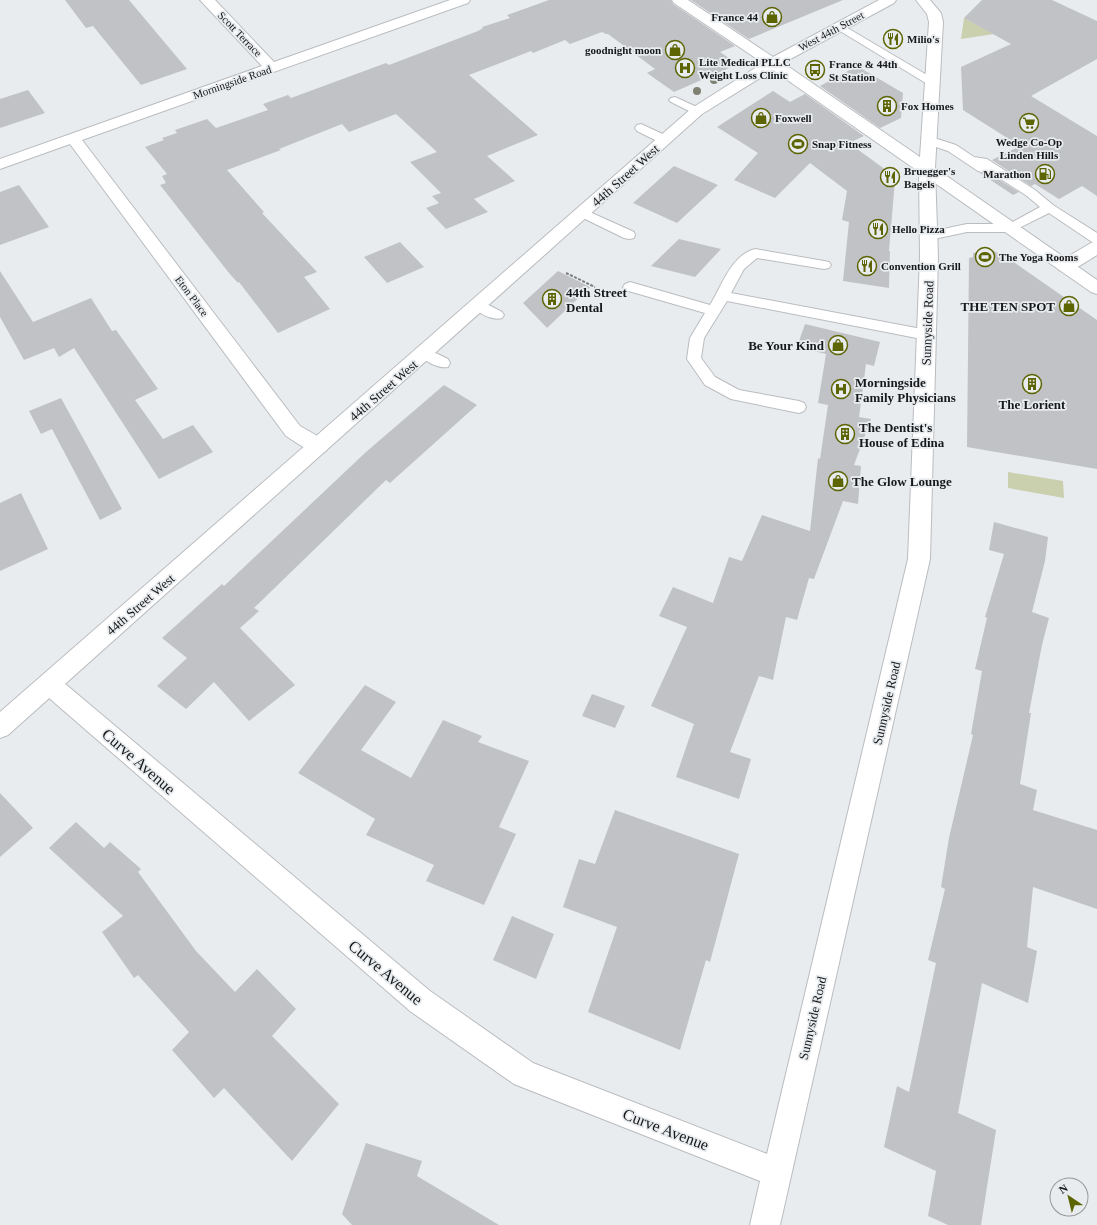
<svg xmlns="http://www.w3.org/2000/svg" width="1097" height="1225" viewBox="0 0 1097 1225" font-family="Georgia,serif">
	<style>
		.green { fill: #cacfae }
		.building { fill: #c0c2c6 }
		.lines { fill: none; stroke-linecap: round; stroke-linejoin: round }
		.lane-casing { stroke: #babcbf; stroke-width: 2 }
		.street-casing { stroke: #babcbf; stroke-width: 2 }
		.secondary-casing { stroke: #babcbf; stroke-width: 2 }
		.path { stroke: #7b7d7f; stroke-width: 2; stroke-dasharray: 3 1.5; stroke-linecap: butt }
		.lane { fill: #fff; fill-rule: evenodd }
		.street { fill: #fff; fill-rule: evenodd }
		.secondary { fill: #fff; fill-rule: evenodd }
		.tree { fill: #7f8272 }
		.labels { text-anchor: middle; stroke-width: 3.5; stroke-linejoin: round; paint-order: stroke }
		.far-poi-label { font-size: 11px; font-weight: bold; fill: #171819; stroke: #e9ecef; text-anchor: start }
		.far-street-label { font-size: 11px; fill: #171819; stroke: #e9ecef }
		.street-label { font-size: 13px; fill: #171819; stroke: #e9ecef }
		.poi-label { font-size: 13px; font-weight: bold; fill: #171819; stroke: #e9ecef; text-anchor: start }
		.near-street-label { font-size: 16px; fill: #171819; stroke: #e9ecef }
	</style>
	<rect width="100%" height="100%" fill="#e9ecef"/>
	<!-- green -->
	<path class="green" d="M 964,18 L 994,34 L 961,39 Z
		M 1008,472 L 1063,481 L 1064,498 L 1008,488 Z"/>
	<!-- building -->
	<path class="building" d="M 65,0 L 129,0 L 187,69 L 141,85 L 93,26 L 86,28 Z
		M 549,0 L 671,0 L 673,4 L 735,46 L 720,52 L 738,64 L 674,92 L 647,73 L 655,69 L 608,34 L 606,34 L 602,32 L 570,44 L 565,40 L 533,53 L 531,51 L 469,75 L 538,135 L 487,156 L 515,181 L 474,199 L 488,212 L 446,229 L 426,208 L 439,203 L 432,196 L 441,193 L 410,162 L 437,152 L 396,114 L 349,132 L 342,124 L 279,149 L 281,150 L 227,170 L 264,212 L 262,213 L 317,272 L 304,277 L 330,309 L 278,333 L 239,282 L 238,283 L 229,273 L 160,185 L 166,183 L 162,176 L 167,174 L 145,147 L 164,140 L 162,138 L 177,133 L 175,130 L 207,119 L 216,128 L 268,110 L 263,104 L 288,95 L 291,98 L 386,63 L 389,65 L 478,31 L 483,28 L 482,27 L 510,18 L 507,15 Z
		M 691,0 L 843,0 L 749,39 Z
		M 982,0 L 1052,0 L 1097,21 L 1097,59 L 1031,96 L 1097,136 L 1097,196 L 1082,186 L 1059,199 L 1035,184 L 1031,186 L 992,160 L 1020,146 L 963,110 L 961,67 L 1011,44 L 964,18 Z
		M 857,66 L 903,93 L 901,118 L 880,128 L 820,86 Z
		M 28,90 L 45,113 L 0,128 L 0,99 Z
		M 773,91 L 790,102 L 805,94 L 864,136 L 849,143 L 890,173 L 895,180 L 889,251 L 890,251 L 889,288 L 843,281 L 849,222 L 842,220 L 847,191 L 810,163 L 775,198 L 734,180 L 758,153 L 717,127 Z
		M 674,166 L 718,185 L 677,223 L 633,203 Z
		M 987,172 L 1019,192 L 1013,195 L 980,173 Z
		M 19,185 L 49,227 L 0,245 L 0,192 Z
		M 679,239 L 721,249 L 695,277 L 651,266 Z
		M 400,242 L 424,267 L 387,283 L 364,257 Z
		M 993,250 L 999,254 L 1002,254 L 1097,320 L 1097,469 L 967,447 L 969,258 L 973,257 L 973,253 Z
		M 0,271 L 33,322 L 91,298 L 112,331 L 116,330 L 158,389 L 135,400 L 163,439 L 193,425 L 213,452 L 159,479 L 74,348 L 59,357 L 54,348 L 24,360 L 0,317 Z
		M 558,271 L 590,287 L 547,328 L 523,303 Z
		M 805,324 L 880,342 L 874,366 L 866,364 L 859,417 L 871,419 L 854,465 L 861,466 L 858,504 L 843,501 L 814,579 L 809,578 L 797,620 L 786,617 L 773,680 L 759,676 L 730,752 L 751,759 L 739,799 L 676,777 L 694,724 L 651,706 L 687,627 L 659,616 L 673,587 L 713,603 L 729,557 L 742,561 L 762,515 L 810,531 L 818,458 L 820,459 L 828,405 L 818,403 L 826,354 L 797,347 Z
		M 444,385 L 477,405 L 390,483 L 386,480 L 254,608 L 259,611 L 240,628 L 295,685 L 249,721 L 214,682 L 186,709 L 157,686 L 187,658 L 162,638 L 222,584 L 224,586 L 366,452 Z
		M 61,398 L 122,509 L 100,520 L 52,429 L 41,434 L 29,411 Z
		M 21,493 L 48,549 L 0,571 L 0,503 Z
		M 994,522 L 1048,537 L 1045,561 L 1032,612 L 1049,618 L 1042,645 L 1029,713 L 1031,713 L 1020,784 L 1037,790 L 1033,810 L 1097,830 L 1097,909 L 1033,887 L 1027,947 L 1037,951 L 1028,1003 L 982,983 L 958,1113 L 996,1130 L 981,1225 L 948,1225 L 928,1216 L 936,1171 L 884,1147 L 897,1086 L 909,1092 L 936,963 L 928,960 L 945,889 L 941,887 L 949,838 L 973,735 L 971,734 L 982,671 L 975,669 L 987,618 L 985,617 L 1004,554 L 989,550 Z
		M 365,685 L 396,702 L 361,750 L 411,778 L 443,720 L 482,736 L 478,742 L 529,761 L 499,827 L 516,834 L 484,905 L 426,881 L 434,865 L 366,835 L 375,819 L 298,773 Z
		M 592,694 L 625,706 L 615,728 L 582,716 Z
		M 0,793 L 33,828 L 0,857 Z
		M 615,810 L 739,854 L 710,962 L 706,960 L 680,1050 L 588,1012 L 617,927 L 563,907 L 579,859 L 595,864 Z
		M 76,822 L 104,848 L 110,842 L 141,869 L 138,872 L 196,951 L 235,992 L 257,969 L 296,1009 L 272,1036 L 339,1104 L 292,1161 L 224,1088 L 214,1098 L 172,1050 L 189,1032 L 138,975 L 134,978 L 102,932 L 123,916 L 49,848 Z
		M 512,916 L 554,934 L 536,979 L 493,960 Z
		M 366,1143 L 422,1161 L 417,1176 L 499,1225 L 352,1225 L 342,1214 Z"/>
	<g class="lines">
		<defs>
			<path id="lane" d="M 839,23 L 937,81 L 939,83 L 937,85 L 929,85 L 835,28 L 834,26 Z
				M 675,97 L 701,109 L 703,111 L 701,113 L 693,113 L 671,102 L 669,100 L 671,98 Z
				M 641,124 L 669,137 L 671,140 L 669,143 L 661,143 L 637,131 L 635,128 L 637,125 Z
				M 928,136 L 956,145 L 974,157 L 987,159 L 1035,190 L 1053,205 L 1097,233 L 1097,243 L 1092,242 L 1049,213 L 1011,232 L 967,232 L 929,240 L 924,239 L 923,236 L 924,233 L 967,224 L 1009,224 L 1040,207 L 1027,196 L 987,170 L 982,172 L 978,171 L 948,151 L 924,143 L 922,140 L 924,137 Z
				M 583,209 L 634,232 L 635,235 L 634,238 L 629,239 L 624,238 L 579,216 L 577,213 L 579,210 Z
				M 755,249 L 824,261 L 829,262 L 831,265 L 829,268 L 824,269 L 757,258 L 744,269 L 731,293 L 927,330 L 932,331 L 934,335 L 932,339 L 927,340 L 727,301 L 704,338 L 701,358 L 715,377 L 739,390 L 799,401 L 804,403 L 806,407 L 804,411 L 799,413 L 731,399 L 705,385 L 687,359 L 690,338 L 705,313 L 625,290 L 623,287 L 625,284 L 630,282 L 710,305 C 722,286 731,255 755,249 Z
				M 479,300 L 502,312 L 504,315 L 502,318 C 493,321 477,313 472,305 L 474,302 Z
				M 425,348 L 448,359 L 450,363 L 448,367 C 439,369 423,361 418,353 L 420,349 Z"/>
			<path id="street" d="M 200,0 L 215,0 L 274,62 L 450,0 L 470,0 L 468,3 L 82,140 L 300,426 L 326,441 L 329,446 L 326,451 C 312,456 298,443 286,436 L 70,144 L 0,169 L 0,159 L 262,66 Z
				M 927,165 L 933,167 L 935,170 L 938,257 L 930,559 L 780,1225 L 750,1225 L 760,1181 L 514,1084 L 410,1011 L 41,691 L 38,684 L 41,677 L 49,674 L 57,677 L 430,991 L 533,1063 L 767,1154 L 908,559 L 920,257 L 919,170 L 921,167 Z
				M 1097,241 L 1097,255 C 1086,261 1072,274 1059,270 L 1056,266 L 1059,262 L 1091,243 Z"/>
			<path id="secondary" d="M 672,0 L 688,0 L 773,57 L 879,0 L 896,0 L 894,3 L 783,63 L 920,157 L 929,22 L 927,14 L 916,0 L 930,0 L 941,13 L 943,22 L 935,168 L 1097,280 L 1097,294 L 1091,292 L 773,70 L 702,114 L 8,735 L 0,738 L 0,712 L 692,108 L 763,63 L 674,3 Z"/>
		</defs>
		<!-- lane casing -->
		<use href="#lane" class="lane-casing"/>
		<!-- street casing -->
		<use href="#street" class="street-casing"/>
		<!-- secondary casing -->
		<use href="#secondary" class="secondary-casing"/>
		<!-- path -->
		<path class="path" d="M 566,273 L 595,287"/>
		<!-- lane -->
		<use href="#lane" class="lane"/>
		<!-- street -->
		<use href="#street" class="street"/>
		<!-- secondary -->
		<use href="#secondary" class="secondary"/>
	</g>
	<!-- trees -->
	<g class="tree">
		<circle cx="714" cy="80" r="4"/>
		<circle cx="697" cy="91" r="4"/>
	</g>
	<!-- icons -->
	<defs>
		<symbol id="shop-ring" viewBox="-11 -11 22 22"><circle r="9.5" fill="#e9ecef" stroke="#5d6402" stroke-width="1.5"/><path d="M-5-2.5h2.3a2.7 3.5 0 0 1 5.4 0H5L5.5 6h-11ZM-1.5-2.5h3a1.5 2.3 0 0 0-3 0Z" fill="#5d6402"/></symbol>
		<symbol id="restaurant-ring" viewBox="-11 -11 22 22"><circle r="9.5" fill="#e9ecef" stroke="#5d6402" stroke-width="1.5"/><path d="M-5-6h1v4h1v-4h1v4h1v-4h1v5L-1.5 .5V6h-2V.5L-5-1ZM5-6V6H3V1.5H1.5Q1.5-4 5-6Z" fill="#5d6402"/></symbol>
		<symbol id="hospital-ring" viewBox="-11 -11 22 22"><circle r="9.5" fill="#e9ecef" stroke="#5d6402" stroke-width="1.5"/><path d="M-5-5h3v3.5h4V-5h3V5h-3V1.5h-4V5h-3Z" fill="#5d6402"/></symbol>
		<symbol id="bus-ring" viewBox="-11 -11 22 22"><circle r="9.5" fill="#e9ecef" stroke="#5d6402" stroke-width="1.5"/><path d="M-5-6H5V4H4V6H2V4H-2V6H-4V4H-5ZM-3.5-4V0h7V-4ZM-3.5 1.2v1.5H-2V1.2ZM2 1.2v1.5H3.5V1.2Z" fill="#5d6402"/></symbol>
		<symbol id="building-ring" viewBox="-11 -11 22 22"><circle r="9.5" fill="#e9ecef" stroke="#5d6402" stroke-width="1.5"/><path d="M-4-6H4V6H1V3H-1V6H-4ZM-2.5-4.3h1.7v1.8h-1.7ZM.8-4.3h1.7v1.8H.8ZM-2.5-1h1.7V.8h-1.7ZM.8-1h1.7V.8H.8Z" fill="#5d6402"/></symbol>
		<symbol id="supermarket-ring" viewBox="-11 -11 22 22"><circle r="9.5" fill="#e9ecef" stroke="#5d6402" stroke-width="1.5"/><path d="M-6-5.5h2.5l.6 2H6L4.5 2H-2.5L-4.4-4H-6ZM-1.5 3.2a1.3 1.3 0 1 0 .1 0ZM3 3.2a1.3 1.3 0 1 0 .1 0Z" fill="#5d6402"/></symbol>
		<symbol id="stadium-ring" viewBox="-11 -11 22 22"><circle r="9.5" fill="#e9ecef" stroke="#5d6402" stroke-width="1.5"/><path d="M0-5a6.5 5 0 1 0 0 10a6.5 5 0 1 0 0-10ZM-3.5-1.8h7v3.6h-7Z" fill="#5d6402"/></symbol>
		<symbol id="fuel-ring" viewBox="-11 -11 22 22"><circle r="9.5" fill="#e9ecef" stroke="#5d6402" stroke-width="1.5"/><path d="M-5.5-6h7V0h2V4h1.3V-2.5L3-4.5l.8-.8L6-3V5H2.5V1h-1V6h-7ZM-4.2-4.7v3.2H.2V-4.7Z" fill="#5d6402"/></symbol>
	</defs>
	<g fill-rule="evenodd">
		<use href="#shop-ring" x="761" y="6" width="22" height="22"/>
		<use href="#restaurant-ring" x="882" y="28" width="22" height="22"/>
		<use href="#shop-ring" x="664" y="39" width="22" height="22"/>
		<use href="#hospital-ring" x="674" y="57" width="22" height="22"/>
		<use href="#bus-ring" x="804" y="59" width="22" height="22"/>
		<use href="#building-ring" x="876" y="95" width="22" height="22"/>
		<use href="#shop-ring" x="750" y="107" width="22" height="22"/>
		<use href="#supermarket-ring" x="1018" y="112" width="22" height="22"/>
		<use href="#stadium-ring" x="787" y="133" width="22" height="22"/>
		<use href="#fuel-ring" x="1034" y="163" width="22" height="22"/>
		<use href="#restaurant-ring" x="879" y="166" width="22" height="22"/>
		<use href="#restaurant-ring" x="867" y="218" width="22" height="22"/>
		<use href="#stadium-ring" x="974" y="246" width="22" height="22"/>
		<use href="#restaurant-ring" x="856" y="255" width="22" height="22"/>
		<use href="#building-ring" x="541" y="288" width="22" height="22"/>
		<use href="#shop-ring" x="1058" y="295" width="22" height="22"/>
		<use href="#shop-ring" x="827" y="334" width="22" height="22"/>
		<use href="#building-ring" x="1021" y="373" width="22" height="22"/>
		<use href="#hospital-ring" x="830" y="378" width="22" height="22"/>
		<use href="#building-ring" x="834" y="423" width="22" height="22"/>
		<use href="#shop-ring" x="827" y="470" width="22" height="22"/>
	</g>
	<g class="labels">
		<!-- far-poi labels -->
		<g class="far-poi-label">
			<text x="758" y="21" text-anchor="end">France 44</text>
			<text x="907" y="43">Milio's</text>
			<text x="661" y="54" text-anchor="end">goodnight moon</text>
			<text x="699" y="66">Lite Medical PLLC<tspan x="699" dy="13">Weight Loss Clinic</tspan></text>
			<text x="829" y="68">France &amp; 44th<tspan x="829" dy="13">St Station</tspan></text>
			<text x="901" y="110">Fox Homes</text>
			<text x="775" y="122">Foxwell</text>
			<text x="1029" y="146" text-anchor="middle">Wedge Co-Op<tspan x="1029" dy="13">Linden Hills</tspan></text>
			<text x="812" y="148">Snap Fitness</text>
			<text x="904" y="175">Bruegger's<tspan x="904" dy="13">Bagels</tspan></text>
			<text x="1031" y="178" text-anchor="end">Marathon</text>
			<text x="892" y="233">Hello Pizza</text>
			<text x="999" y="261">The Yoga Rooms</text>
			<text x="881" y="270">Convention Grill</text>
		</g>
		<!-- far-street labels -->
		<g class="far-street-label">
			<text transform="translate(831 31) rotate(-28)" y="4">West 44th Street</text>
			<text transform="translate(240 34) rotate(46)" y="4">Scott Terrace</text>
			<text transform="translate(232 82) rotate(-19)" y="4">Morningside Road</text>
			<text transform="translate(192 296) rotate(53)" y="4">Eton Place</text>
		</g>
		<!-- street labels -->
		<g class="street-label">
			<text transform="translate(625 175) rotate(-42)" y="5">44th Street West</text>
			<text transform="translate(927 323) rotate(-88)" y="5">Sunnyside Road</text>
			<text transform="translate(383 390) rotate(-41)" y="5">44th Street West</text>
			<text transform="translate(140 604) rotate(-41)" y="5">44th Street West</text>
			<text transform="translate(886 703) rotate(-77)" y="5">Sunnyside Road</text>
			<text transform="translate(812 1018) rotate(-77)" y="5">Sunnyside Road</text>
		</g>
		<!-- poi labels -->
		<g class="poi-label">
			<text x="566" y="297">44th Street<tspan x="566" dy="15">Dental</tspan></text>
			<text x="1055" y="311" text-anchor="end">THE TEN SPOT</text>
			<text x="824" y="350" text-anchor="end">Be Your Kind</text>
			<text x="855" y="387">Morningside<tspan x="855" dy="15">Family Physicians</tspan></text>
			<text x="1032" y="409" text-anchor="middle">The Lorient</text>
			<text x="859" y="432">The Dentist's<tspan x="859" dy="15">House of Edina</tspan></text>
			<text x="852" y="486">The Glow Lounge</text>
		</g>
		<!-- near-street labels -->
		<g class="near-street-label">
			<text transform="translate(139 761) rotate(41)" y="6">Curve Avenue</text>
			<text transform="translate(386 972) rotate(40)" y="6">Curve Avenue</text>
			<text transform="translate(666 1129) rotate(21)" y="6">Curve Avenue</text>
		</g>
	</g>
	<!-- north arrow -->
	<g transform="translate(1069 1197) rotate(325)"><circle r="19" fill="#e9ecef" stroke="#959799"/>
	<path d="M0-3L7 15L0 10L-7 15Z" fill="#5d6402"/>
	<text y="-6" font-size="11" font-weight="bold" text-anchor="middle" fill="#171819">N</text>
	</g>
</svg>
